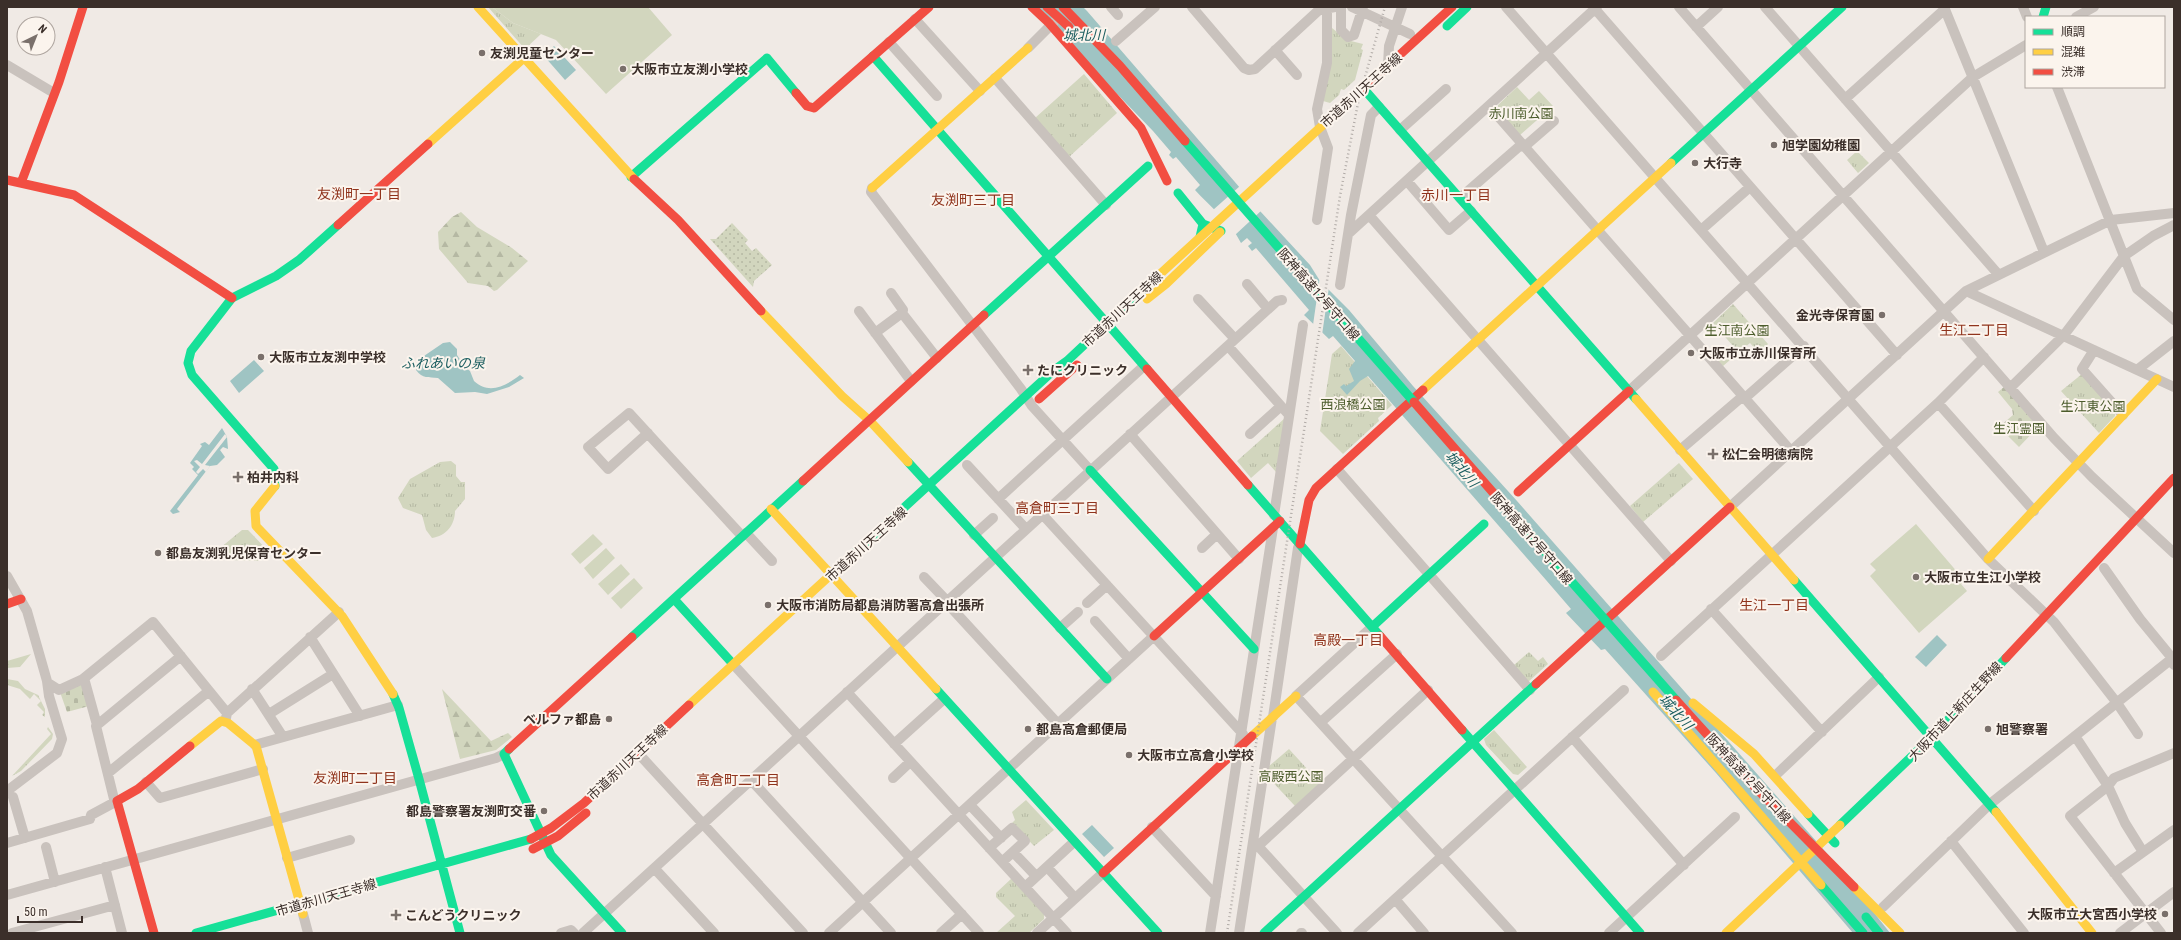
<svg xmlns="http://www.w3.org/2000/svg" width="2181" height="940" viewBox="0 0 2181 940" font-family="'Roboto Condensed','Noto Sans JP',sans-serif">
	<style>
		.grass { fill: url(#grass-tufts) }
		.forest { fill: url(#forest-firs) }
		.cemetery { fill: url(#cemetery-stones) }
		.garden { fill: url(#garden-dots) }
		.pitch { fill: #d2d6be }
		.water { fill: #9fc4c3 }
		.pier { fill: #f0eae5 }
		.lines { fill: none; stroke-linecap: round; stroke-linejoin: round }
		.street { stroke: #c9c2bd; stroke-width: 10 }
		.fast { stroke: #16e098; stroke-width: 9 }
		.slow { stroke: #ffcf43; stroke-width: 9 }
		.jam { stroke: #f24e42; stroke-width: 9 }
		.rail { stroke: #b1aba7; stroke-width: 2.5; stroke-dasharray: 1 3; stroke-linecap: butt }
		.fast-bridge { stroke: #16e098; stroke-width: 9 }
		.slow-bridge { stroke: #ffcf43; stroke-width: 9 }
		.jam-bridge { stroke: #f24e42; stroke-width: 9 }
		.poi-dot { fill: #7a706b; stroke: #fbf4ed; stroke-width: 1.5 }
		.labels { text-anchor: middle; stroke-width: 4; stroke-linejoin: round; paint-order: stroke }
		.poi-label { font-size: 13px; font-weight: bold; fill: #3b2f2a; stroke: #fbf4ed; text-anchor: start }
		.street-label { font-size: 13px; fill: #3b2f2a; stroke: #fbf4ed }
		.park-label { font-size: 13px; fill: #4c5c2c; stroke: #fbf4ed }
		.water-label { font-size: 14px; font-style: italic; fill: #1c5e60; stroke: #fbf4ed }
		.neighbourhood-label { font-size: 14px; fill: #90341d; stroke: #fbf4ed }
	</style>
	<defs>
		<pattern id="grass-tufts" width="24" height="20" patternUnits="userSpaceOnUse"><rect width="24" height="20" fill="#d2d6be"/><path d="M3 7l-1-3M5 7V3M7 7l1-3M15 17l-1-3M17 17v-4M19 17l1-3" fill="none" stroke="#b5b8a3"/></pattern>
		<pattern id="forest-firs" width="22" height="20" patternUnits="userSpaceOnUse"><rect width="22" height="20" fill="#d2d6be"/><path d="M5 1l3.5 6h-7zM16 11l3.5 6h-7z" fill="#b5b8a3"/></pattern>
		<pattern id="cemetery-stones" width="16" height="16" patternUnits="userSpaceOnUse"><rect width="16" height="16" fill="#d2d6be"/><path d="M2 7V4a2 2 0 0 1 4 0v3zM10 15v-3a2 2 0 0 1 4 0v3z" fill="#b5b8a3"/></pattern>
		<pattern id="garden-dots" width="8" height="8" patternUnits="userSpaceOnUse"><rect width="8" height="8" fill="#d2d6be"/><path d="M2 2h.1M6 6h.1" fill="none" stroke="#b5b8a3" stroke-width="1.8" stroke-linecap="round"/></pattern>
	</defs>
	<rect width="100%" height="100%" fill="#f0eae5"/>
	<!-- grass -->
	<path class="grass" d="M 488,7 L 492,7 L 513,23 L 541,34 L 525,49 Z
		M 1332,28 L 1347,40 L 1363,44 L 1361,49 L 1363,50 L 1355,80 L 1344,90 L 1341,89 L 1339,95 L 1330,103 L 1323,101 Z
		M 1084,74 L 1117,113 L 1069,157 L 1035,118 Z
		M 1517,87 L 1529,100 L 1539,91 L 1553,106 L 1520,135 L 1498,110 L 1498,105 Z
		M 1857,151 L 1869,163 L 1858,173 L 1847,160 Z
		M 1733,304 L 1768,344 L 1759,353 L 1750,343 L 1723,366 L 1717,360 L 1733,346 L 1713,323 Z
		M 1341,346 L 1392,405 L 1378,418 L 1379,421 L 1343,454 L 1320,431 L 1332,354 Z
		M 2082,374 L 2115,411 L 2115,416 L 2099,433 L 2061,391 Z
		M 1285,418 L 1276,472 L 1268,463 L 1251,478 L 1237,461 Z
		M 451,461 L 456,465 L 456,476 L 461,482 L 465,482 L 465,499 L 455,511 C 455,525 446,536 432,538 L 426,530 L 422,515 L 403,508 L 398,498 L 410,479 L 440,462 Z
		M 1679,463 L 1693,479 L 1643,522 L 1630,506 Z
		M 242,530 L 248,530 L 270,553 L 259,561 L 231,560 L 220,548 Z
		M 1529,652 L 1538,661 L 1543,657 L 1548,664 L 1528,682 L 1514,665 Z
		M 31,654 L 20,667 L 7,668 L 7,661 Z
		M 7,679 L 18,681 L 25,689 L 38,695 L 45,709 L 45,717 L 42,715 L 44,712 L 37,705 L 41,701 L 34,694 L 30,699 L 20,689 L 7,685 Z
		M 48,727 L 53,734 L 52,739 L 21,771 L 12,776 L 51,734 L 47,729 Z
		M 1494,730 L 1527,767 L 1518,775 L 1513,774 L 1486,745 L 1484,739 Z
		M 1289,749 L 1320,783 L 1295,806 L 1267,776 L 1268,767 Z
		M 1026,800 L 1054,830 L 1034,846 L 1012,823 L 1015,820 L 1012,812 Z
		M 1012,878 L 1044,914 L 1044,919 L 1029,933 L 996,933 L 1015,916 L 996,897 L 996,893 Z"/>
	<!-- forest -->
	<path class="forest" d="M 461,212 L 477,227 L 512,248 L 528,261 L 497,290 L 494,291 L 488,286 L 468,283 L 439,249 L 438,232 L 452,217 Z
		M 442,689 L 491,741 L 508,733 L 512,737 L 496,750 L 460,759 Z"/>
	<!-- cemetery -->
	<path class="cemetery" d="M 2004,387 L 2038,427 L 2019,447 L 1999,427 L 2013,415 L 2012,409 L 1998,392 Z
		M 81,684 L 89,706 L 67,712 L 60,692 Z"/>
	<!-- garden -->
	<path class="garden" d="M 732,223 L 748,240 L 745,243 L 752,251 L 756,248 L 772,265 L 754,281 L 753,287 L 710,239 L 716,239 Z"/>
	<!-- pitch -->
	<path class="pitch" d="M 492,7 L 648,7 L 672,35 L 606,94 L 556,40 L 513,23 Z
		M 1916,524 L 1965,581 L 1961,584 L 1967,591 L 1919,633 L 1870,576 L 1876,570 L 1870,564 Z
		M 593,534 L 603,544 L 580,564 L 571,554 Z
		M 606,548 L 615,558 L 593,579 L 584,568 Z
		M 621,564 L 630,574 L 608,595 L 598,584 Z
		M 634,578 L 643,588 L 621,609 L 611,598 Z"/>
	<!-- water -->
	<path class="water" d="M 1033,7 L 1083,7 L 1087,11 L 1260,211 L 1310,265 L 1320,281 L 1349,310 L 1413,386 L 1517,501 L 1831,858 L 1890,933 L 1853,933 L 1716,773 L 1605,649 L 1601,650 L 1566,613 L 1571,609 L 1546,580 L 1368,376 L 1360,381 L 1347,395 L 1340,387 L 1344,384 L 1346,386 L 1354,381 L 1349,369 L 1355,361 L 1333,336 L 1329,339 L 1304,315 L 1309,310 L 1256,248 L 1252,251 L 1248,246 L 1252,243 L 1247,238 L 1241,243 C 1230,221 1210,207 1195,190 L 1200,185 L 1176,157 L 1173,159 L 1169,155 L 1171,152 L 1153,131 Z
		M 554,46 L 576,70 L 565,80 L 544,56 Z
		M 450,342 L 457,349 L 457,355 L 465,367 L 470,371 L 474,381 C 489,395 506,386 520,375 L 524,378 L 509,387 L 487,394 L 475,392 L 455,393 L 438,378 C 428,377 423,379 416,370 L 421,358 L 443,343 Z
		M 254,360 L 264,371 L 239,393 L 230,381 Z
		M 222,428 L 227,437 L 228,449 L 223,447 L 220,450 L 225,457 L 217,465 L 210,466 L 177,509 L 180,512 L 173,514 L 170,511 L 198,475 L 192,469 L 194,467 L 190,463 L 202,446 L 200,444 L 205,442 L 209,445 Z
		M 1937,635 L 1947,645 L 1926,667 L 1915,657 Z
		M 1092,825 L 1114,848 L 1104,857 L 1082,834 Z"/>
	<!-- pier -->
	<path class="pier" d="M 1240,186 L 1262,210 L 1235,235 L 1213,210 Z
		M 1320,276 L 1329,287 L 1322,335 L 1313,325 Z
		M 225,434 L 227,437 L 205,465 L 210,466 L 206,472 L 203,469 L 198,474 L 196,472 L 200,467 L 194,461 L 197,460 L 202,464 Z"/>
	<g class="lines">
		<!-- street -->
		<path class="street" d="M 1111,7 L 1118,15
			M 1192,7 L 1244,68 L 1249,70 L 1255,69 L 1319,10 L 1335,7
			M 1341,7 L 1341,30 L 1348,37 L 1354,35 L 1363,7
			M 1352,7 L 1410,34
			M 1506,7 L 1988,559 L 2054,622 L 2117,703 L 2138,734
			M 1679,7 L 2054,438 L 2092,477 L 2174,553
			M 1765,7 L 1998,274
			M 1944,7 L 2044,252
			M 2023,7 L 2027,17
			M 1595,9 L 1897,355
			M 2076,17 L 2094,7
			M 915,19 L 980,91
			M 1696,27 L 1718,7
			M 1116,41 L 1155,7
			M 889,42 L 937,96
			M 1028,48 L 1054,22
			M 1275,50 L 1297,75
			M 7,65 L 54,93
			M 1388,65 L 1389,46 L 1402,7
			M 995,78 L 1106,205
			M 2057,87 L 2137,289 L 2174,320
			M 1845,99 L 1945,9
			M 1489,106 L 1791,451
			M 1400,130 L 1446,89
			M 1524,147 L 1554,121
			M 1407,181 L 1449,230 L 1471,211
			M 872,188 L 871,192 L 1021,389 L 1032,406 L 1090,470
			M 1460,198 L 1522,144
			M 1369,215 L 1671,561
			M 1317,220 L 1328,148 L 1320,127 L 1317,109 L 1327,63 L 1327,7
			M 1701,230 L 1750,187
			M 1348,234 L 1597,7
			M 1247,284 L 1268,309
			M 1340,285 L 1351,215 L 1371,115 L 1379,107
			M 1966,291 L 2174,387
			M 891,293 L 903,310 L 902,313 L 937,358
			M 1198,299 L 1235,339
			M 859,311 L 911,381
			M 875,333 L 902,313
			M 1228,346 L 1289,415
			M 2094,350 L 2082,369 L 2123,415
			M 2137,370 L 2174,341
			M 2010,388 L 2064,335 L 2124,256 L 2153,236 L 2174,225
			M 1629,391 L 1973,77 L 2026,45
			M 1745,398 L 1804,346
			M 1938,403 L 2034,511
			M 648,433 L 608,469 L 588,447 L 629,413 L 742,536
			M 1130,434 L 1239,559
			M 1250,434 L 1281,406
			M 1680,450 L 1743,396
			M 967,465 L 1026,529
			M 1337,469 L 1530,690
			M 998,499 L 1144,366
			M 1730,507 L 1966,291 L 2111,220 L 2174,213
			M 1042,514 L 1243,734
			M 1274,515 L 1303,325
			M 746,533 L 772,561
			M 974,535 L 993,518
			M 1202,548 L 1217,534
			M 2104,568 L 2140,619 L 2172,658 L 2174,665
			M 7,576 L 27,611 L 47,681 L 49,696 L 62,739 L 57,753 L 7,791
			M 924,577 L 947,601
			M 946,602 L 1058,724
			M 1087,603 L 1107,585
			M 1711,609 L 1822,732
			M 1095,621 L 1129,659
			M 1372,627 L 1296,696 L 1512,933
			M 1060,628 L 1078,612
			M 310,637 L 360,716
			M 1661,656 L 1938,403 L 1984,357
			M 733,664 L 979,933
			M 84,678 L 97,725
			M 48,683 L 59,690 L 83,679 L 153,622 L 227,713
			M 252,689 L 283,737
			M 847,692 L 1067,933
			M 269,714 L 333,674
			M 1273,717 L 1298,548 L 1300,544
			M 226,718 L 227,713 L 339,612
			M 1321,722 L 1397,654
			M 2075,736 L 2108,786 L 2125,823 L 2143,852
			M 1572,737 L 1684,865
			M 894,744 L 944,699
			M 255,745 L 398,705
			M 637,752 L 803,933
			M 108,773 L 209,691
			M 1778,773 L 1879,677
			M 893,778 L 910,762
			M 751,780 L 891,933
			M 146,782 L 160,798 L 263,769
			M 13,797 L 25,838
			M 115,803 L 96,726 L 181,656
			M 970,805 L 1001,838
			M 1152,827 L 1216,896
			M 1951,841 L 2024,933
			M 7,843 L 90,819 L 91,815 L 117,801
			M 1253,844 L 1258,846 L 1337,933
			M 1258,846 L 1428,690
			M 46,847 L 55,882
			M 989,848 L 1012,828 L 1025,841 L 1002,862
			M 1013,852 L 1036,876
			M 287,858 L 350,840
			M 105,867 L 122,933
			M 1047,867 L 1075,898
			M 655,869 L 714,933
			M 2114,873 L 2174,830
			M 1025,887 L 1074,842
			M 7,895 L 496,758 L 504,754
			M 1395,899 L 1424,933
			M 1883,907 L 1990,804 L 2174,657
			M 303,914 L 308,933
			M 12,933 L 115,905
			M 561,933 L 571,930 L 574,933
			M 583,933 L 1277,301 L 1282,300
			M 829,933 L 1154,636
			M 941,933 L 962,914
			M 1037,933 L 1103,873
			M 1210,933 L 1273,528
			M 1239,933 L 1272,718
			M 1301,933 L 1302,933
			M 1358,933 L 1624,690
			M 1609,933 L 1735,817
			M 2120,933 L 2174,892
			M 2161,933 L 2070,816 L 2108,786 L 2114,778 L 2174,753"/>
		<!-- fast -->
		<path class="fast" d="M 2043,17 L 2046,7
			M 1447,26 L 1467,7
			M 873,56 L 1147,369
			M 1363,88 L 1636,399
			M 1671,163 L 1842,7
			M 631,177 L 767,58 L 796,93
			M 1178,193 L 1203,224 L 1200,237
			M 1203,224 L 1221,231
			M 984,315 L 1148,166
			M 908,462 L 1107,679
			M 1090,470 L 1254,649
			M 1248,485 L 1380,636
			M 275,486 L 274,469 L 192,375 L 188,363 L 191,351 L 232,298 L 276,276 L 299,260 L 338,225
			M 849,558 L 1053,371 L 1067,361 L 1147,286
			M 1794,580 L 1996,812
			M 674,599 L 733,664
			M 1372,627 L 1484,524
			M 632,637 L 803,481
			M 936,689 L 1158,933
			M 393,694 L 399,708 L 419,779 L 460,933
			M 1462,730 L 1640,933
			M 509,749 L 504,754 L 551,855 L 622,933
			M 1808,814 L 1835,843
			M 1840,825 L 1932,737 L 2006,658
			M 1866,917 L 1879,933
			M 196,933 L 531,839
			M 1264,933 L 1536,684"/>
		<!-- slow -->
		<path class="slow" d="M 478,7 L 634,179
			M 428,144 L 524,58
			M 872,188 L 1028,48
			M 1147,286 L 1335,114
			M 1147,299 L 1166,284 L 1220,232
			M 761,311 L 842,396 L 870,421 L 908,462
			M 1423,390 L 1671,163
			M 1636,399 L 1794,580
			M 275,486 L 255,511 L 256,526 L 342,616 L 393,694
			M 771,509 L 936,689
			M 1988,559 L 2157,379
			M 689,705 L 849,558
			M 1252,736 L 1296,696
			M 190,746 L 221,721 L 228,723 L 256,746 L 303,914
			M 1996,812 L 2092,933
			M 1726,933 L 1840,825"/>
		<!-- jam -->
		<path class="jam" d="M 796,93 L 807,106 L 814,108 L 929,7
			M 1335,114 L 1452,7
			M 634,179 L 678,220 L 761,311
			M 7,180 L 74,195 L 232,298
			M 21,183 L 59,82 L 83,7
			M 338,225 L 428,144
			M 1147,369 L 1248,485
			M 1039,399 L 1077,365
			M 803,481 L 984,315
			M 1518,492 L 1629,391
			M 1300,544 L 1309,500 L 1316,488 L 1423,390
			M 7,604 L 21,599
			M 1154,636 L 1280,521
			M 1380,636 L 1462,730
			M 2006,658 L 2174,478
			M 1536,684 L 1730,507
			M 509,749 L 632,637
			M 531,839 L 551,828 L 584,803 L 689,705
			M 533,849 L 558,836 L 586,813
			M 1103,873 L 1252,736
			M 154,933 L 117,801 L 138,789 L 190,746"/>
		<!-- rail -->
		<path class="rail" d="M 1227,933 L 1340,196 L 1359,98 L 1385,7"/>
		<!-- fast-bridge -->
		<path class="fast-bridge" d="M 1185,141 L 1414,402
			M 1510,512 L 1676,700
			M 1821,885 L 1863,933"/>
		<!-- slow-bridge -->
		<path class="slow-bridge" d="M 1653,692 L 1821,885
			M 1693,703 L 1754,754 L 1808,814
			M 1854,887 L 1900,933"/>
		<!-- jam-bridge -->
		<path class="jam-bridge" d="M 1032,7 L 1049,23 L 1141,128 L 1167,181
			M 1047,7 L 1069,27
			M 1063,7 L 1120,66 L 1185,141
			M 1414,402 L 1510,512
			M 1676,700 L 1748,780 L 1854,887"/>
	</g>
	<!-- markers -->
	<g class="poi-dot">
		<circle cx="482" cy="53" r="4"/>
		<circle cx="623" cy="69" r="4"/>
		<circle cx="1774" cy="145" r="4"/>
		<circle cx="1695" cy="163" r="4"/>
		<circle cx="1882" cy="315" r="4"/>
		<circle cx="1691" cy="353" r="4"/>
		<circle cx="261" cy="357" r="4"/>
		<path d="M1026 364h4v4h4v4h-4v4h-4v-4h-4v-4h4z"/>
		<path d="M1711 448h4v4h4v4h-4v4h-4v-4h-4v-4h4z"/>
		<path d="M236 471h4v4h4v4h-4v4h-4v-4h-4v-4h4z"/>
		<circle cx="158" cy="553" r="4"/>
		<circle cx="1916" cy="577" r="4"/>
		<circle cx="768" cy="605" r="4"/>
		<circle cx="609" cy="719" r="4"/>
		<circle cx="1028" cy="729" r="4"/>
		<circle cx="1988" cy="729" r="4"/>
		<circle cx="1129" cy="755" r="4"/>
		<circle cx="544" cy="811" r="4"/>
		<circle cx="2165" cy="914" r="4"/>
		<path d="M394 909h4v4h4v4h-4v4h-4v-4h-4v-4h4z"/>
	</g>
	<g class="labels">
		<!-- poi labels -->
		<g class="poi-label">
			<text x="490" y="58">友渕児童センター</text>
			<text x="631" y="74">大阪市立友渕小学校</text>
			<text x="1782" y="150">旭学園幼稚園</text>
			<text x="1703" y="168">大行寺</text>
			<text x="1874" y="320" text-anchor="end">金光寺保育園</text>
			<text x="1699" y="358">大阪市立赤川保育所</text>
			<text x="269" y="362">大阪市立友渕中学校</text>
			<text x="1037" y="375">たにクリニック</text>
			<text x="1722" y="459">松仁会明徳病院</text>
			<text x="247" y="482">柏井内科</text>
			<text x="166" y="558">都島友渕乳児保育センター</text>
			<text x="1924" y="582">大阪市立生江小学校</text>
			<text x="776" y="610">大阪市消防局都島消防署高倉出張所</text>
			<text x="601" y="724" text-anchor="end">ベルファ都島</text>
			<text x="1036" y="734">都島高倉郵便局</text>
			<text x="1996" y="734">旭警察署</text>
			<text x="1137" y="760">大阪市立高倉小学校</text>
			<text x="536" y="816" text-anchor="end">都島警察署友渕町交番</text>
			<text x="2157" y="919" text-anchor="end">大阪市立大宮西小学校</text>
			<text x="405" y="920">こんどうクリニック</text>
		</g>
		<!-- street labels -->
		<g class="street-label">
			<text transform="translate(1361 90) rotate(-42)" y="5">市道赤川天王寺線</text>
			<text transform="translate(1319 294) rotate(49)" y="5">阪神高速12号守口線</text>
			<text transform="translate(1122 309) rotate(-43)" y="5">市道赤川天王寺線</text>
			<text transform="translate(1532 538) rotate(49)" y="5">阪神高速12号守口線</text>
			<text transform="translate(866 544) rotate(-42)" y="5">市道赤川天王寺線</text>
			<text transform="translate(1955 711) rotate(-47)" y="5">大阪市道上新庄生野線</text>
			<text transform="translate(627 762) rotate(-43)" y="5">市道赤川天王寺線</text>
			<text transform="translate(1749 778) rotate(47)" y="5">阪神高速12号守口線</text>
			<text transform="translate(326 897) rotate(-16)" y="5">市道赤川天王寺線</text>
		</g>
		<!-- park labels -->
		<g class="park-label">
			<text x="1521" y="118">赤川南公園</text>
			<text x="1737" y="335">生江南公園</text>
			<text x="1353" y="409">西浪橋公園</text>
			<text x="2093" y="411">生江東公園</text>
			<text x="2019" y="433">生江霊園</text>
			<text x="1291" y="781">高殿西公園</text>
		</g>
		<!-- water labels -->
		<g class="water-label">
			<text x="1084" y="40">城北川</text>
			<text x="443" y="368">ふれあいの泉</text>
			<text transform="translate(1462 469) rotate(50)" y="5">城北川</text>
			<text transform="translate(1676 712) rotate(48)" y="5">城北川</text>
		</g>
		<!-- neighbourhood labels -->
		<g class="neighbourhood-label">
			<text x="359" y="199">友渕町一丁目</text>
			<text x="1456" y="200">赤川一丁目</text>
			<text x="973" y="205">友渕町三丁目</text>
			<text x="1974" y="335">生江二丁目</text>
			<text x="1057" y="513">高倉町三丁目</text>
			<text x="1774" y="610">生江一丁目</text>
			<text x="1348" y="645">高殿一丁目</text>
			<text x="355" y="783">友渕町二丁目</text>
			<text x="738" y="785">高倉町二丁目</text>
		</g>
	</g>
	<!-- border -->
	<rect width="2181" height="940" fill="none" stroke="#3b2f2a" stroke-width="16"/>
	<!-- legend -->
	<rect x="2025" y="16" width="140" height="72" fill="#fbf4ed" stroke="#aea59f"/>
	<rect x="2033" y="29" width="20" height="6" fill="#16e098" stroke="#aea59f"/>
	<text x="2061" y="36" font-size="12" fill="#3b2f2a">順調</text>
	<rect x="2033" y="49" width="20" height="6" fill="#ffcf43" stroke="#aea59f"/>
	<text x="2061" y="56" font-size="12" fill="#3b2f2a">混雑</text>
	<rect x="2033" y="69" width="20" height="6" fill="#f24e42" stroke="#aea59f"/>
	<text x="2061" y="76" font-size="12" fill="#3b2f2a">渋滞</text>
	<!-- north arrow -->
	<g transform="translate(36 36) rotate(43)"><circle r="19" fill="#fbf4ed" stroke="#aea59f"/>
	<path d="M0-3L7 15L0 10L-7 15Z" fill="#7a706b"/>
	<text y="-6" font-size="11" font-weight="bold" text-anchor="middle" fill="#3b2f2a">N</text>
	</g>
	<!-- scale -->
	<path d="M18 916v6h64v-6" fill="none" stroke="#3b2f2a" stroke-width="2"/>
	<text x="24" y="916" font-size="12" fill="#3b2f2a" stroke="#fbf4ed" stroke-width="3" paint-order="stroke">50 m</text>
</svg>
